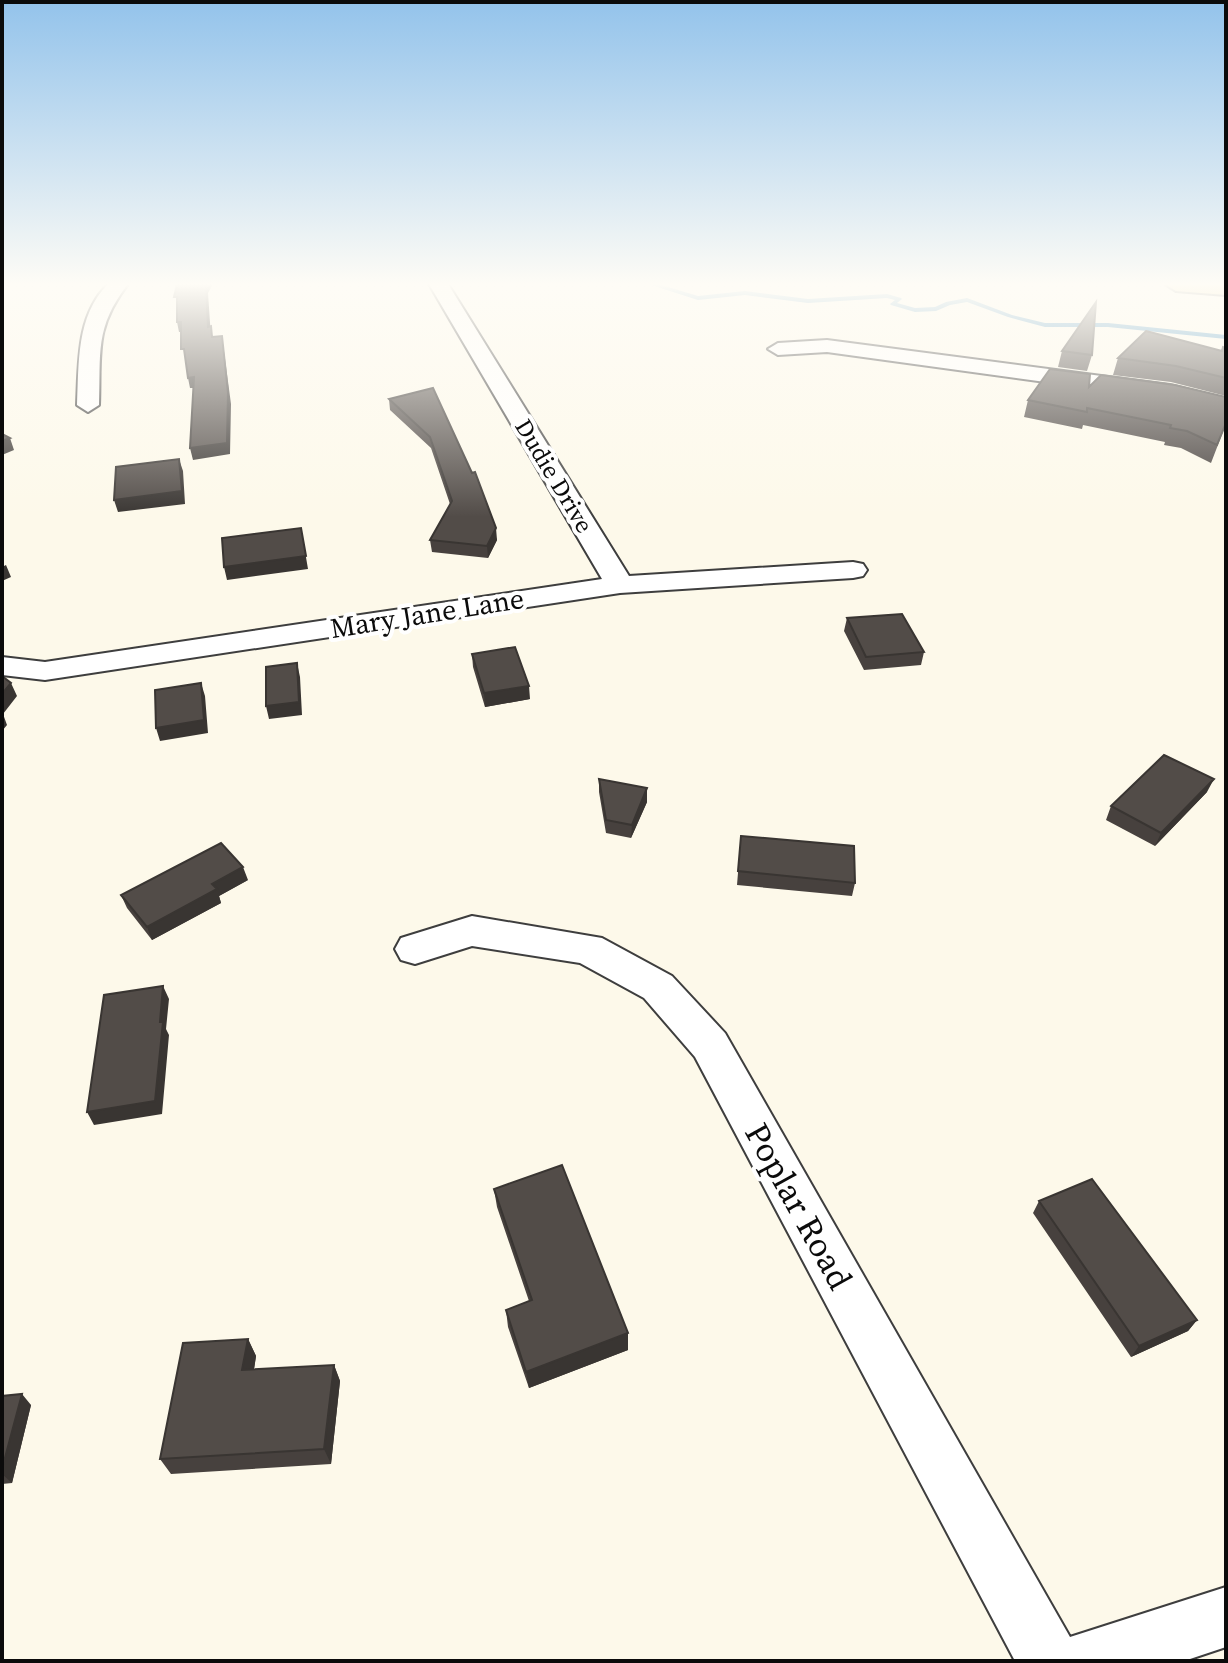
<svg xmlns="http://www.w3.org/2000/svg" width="1228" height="1663" viewBox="0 0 1228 1663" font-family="'Source Serif 4',serif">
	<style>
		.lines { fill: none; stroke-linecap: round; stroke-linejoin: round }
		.stream { fill: #438ebe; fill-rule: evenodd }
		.minor-casing { stroke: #3e3e3e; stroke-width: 4 }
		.primary-casing { stroke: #1c1c1c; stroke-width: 4 }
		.minor { fill: #fff; fill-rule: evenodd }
		.primary { fill: #eacb6d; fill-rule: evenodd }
		.wall { fill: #47413e }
		.shaded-wall { fill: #393532 }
		.building { fill: #524c48; stroke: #393532; stroke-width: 2 }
		.labels { text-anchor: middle; stroke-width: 8; stroke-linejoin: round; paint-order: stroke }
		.far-street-label { font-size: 24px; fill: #0b0b0b; stroke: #fff }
		.street-label { font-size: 28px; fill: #0b0b0b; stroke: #fff }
		.near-street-label { font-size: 34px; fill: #0b0b0b; stroke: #fff }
	</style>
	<rect width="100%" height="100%" fill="#fdf9ea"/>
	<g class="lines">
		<!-- stream -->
		<path class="stream" d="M 648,284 L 658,284 L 698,296 L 745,291 L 808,299 L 887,294 L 901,298 L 902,299 L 897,303 L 915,308 L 935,307 L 946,302 L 967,298 L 1012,315 L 1045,323 L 1108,323 L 1226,335 L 1226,339 L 1108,327 L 1045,327 L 1008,317 L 967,302 L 950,305 L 936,311 L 915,312 L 891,305 L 890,304 L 895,300 L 887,298 L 808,303 L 745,295 L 698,300 Z"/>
		<defs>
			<path id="minor" d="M 108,284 L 128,284 C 94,328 101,353 99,405 L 88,412 L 77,405 C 79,363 76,316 108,284 Z
				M 429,284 L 448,284 L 629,576 L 853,562 L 863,564 L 867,570 L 863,576 L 853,578 L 620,593 L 45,680 L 2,675 L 2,657 L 45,662 L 602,579 Z
				M 827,340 L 1170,385 L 1226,399 L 1226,413 L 1170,399 L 827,352 L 778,355 L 768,349 L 778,343 Z
				M 472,916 L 602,938 L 672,976 L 725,1033 L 1070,1637 L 1226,1587 L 1226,1647 L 1184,1661 L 1015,1661 L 695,1057 L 644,998 L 580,963 L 472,946 L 415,964 L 401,960 L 395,949 L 401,938 Z"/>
			<path id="primary" d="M 1165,284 L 1226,284 L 1226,295 L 1176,291 Z"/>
		</defs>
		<!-- minor casing -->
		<use href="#minor" class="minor-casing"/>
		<!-- primary casing -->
		<use href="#primary" class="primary-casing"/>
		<!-- minor -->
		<use href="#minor" class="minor"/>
		<!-- primary -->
		<use href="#primary" class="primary"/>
	</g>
	<!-- wall -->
	<path class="wall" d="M 1226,348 L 1226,396 L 1171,382 L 1113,375 L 1118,358 L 1222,350 Z
		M 1062,351 L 1092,355 L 1087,371 L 1058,367 Z
		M 1089,387 L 1226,424 L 1211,463 L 1181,448 L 1164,445 L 1165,442 L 1083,425 L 1082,429 L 1024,417 L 1028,400 Z
		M 389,399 L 472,473 L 497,540 L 488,558 L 432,552 L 430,540 L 450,504 L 431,448 L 390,410 Z
		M 847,618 L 924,652 L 921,665 L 864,670 L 844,631 Z
		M 472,654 L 530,699 L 485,707 L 473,667 Z
		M 599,779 L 647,802 L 631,838 L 606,833 L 599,792 Z
		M 1207,792 L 1155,846 L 1106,820 L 1111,806 Z
		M 741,836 L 855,883 L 852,896 L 737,885 Z
		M 248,880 L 219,896 L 221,903 L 152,940 L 127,908 L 121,895 Z
		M 494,1189 L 628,1350 L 529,1388 L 508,1327 L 506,1310 L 529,1301 L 497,1207 Z
		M 1039,1201 L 1197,1320 L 1188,1331 L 1131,1357 L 1033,1213 Z
		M 248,1339 L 256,1356 L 254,1370 L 334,1365 L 340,1381 L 331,1464 L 171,1474 L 160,1459 Z
		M 2,1396 L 31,1405 L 12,1483 L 2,1484 Z"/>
	<!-- shaded-wall -->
	<path class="shaded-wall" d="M 206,284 L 213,284 L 208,293 L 211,337 L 208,327 Z
		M 177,322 L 181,322 L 183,332 L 179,332 Z
		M 222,336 L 231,404 L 230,454 L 193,460 L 190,448 Z
		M 194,377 L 197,388 L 190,388 L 188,378 Z
		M 10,438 L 14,450 L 2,455 L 2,441 Z
		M 179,459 L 183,471 L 185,504 L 118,512 L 114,500 Z
		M 301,528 L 308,569 L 227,580 L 224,567 Z
		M 496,528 L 497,540 L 488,558 L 487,546 Z
		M 6,565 L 11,577 L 2,581 L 2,567 Z
		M 297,663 L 300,677 L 302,715 L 269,719 L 266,706 Z
		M 11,683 L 17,696 L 3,714 L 7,725 L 2,731 L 2,694 Z
		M 201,683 L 205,696 L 208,733 L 160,741 L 156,728 Z
		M 529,686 L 530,699 L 485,707 L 484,693 Z
		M 1214,779 L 1207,792 L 1155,846 L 1161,833 Z
		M 647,788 L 647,802 L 631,838 L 632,825 Z
		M 243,867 L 248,880 L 219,896 L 221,903 L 152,940 L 147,927 L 212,884 Z
		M 163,986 L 169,999 L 166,1029 L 169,1035 L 162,1114 L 94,1125 L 87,1112 L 160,1022 Z
		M 1197,1320 L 1188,1331 L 1131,1357 L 1139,1346 Z
		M 628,1333 L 628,1350 L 529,1388 L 526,1372 Z
		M 248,1339 L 256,1356 L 251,1387 L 242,1370 Z
		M 334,1365 L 340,1381 L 331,1464 L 324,1449 Z
		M 22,1394 L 31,1405 L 12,1483 L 2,1474 L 2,1469 Z"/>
	<!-- building -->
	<path class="building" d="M 177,284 L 206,284 L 208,327 L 211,326 L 212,337 L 222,336 L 228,393 L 227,443 L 190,448 L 194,377 L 188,378 L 184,349 L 181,349 L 181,322 L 177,322 L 177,297 L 174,297 Z
		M 1096,302 L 1092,355 L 1062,351 Z
		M 1146,331 L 1222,351 L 1223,347 L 1226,348 L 1226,378 L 1176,366 L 1118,358 Z
		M 1050,369 L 1090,374 L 1089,387 L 1101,375 L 1175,385 L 1226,397 L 1226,423 L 1217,445 L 1187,431 L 1170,428 L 1171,425 L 1087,408 L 1087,412 L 1028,400 Z
		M 433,388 L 472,473 L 475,472 L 496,528 L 487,546 L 430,540 L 452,501 L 430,437 L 389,399 Z
		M 2,434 L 10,438 L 2,441 Z
		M 179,459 L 182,491 L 114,500 L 116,467 Z
		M 301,528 L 306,556 L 224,567 L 222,538 Z
		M 902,614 L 924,652 L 866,657 L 847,618 Z
		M 515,647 L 529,686 L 484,693 L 472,654 Z
		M 297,663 L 299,702 L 266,706 L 266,667 Z
		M 2,676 L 11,683 L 2,694 Z
		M 201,683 L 204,720 L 156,728 L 155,690 Z
		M 1164,755 L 1214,779 L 1161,833 L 1111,806 Z
		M 599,779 L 647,788 L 632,825 L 606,820 Z
		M 741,836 L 854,846 L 855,883 L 738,871 Z
		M 221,843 L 243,867 L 212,884 L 217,889 L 147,927 L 121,895 Z
		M 163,986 L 160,1022 L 163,1022 L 155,1101 L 87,1112 L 104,995 Z
		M 562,1165 L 628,1333 L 526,1372 L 506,1310 L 532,1300 L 494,1189 Z
		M 1092,1179 L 1197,1320 L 1139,1346 L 1039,1201 Z
		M 248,1339 L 242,1370 L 334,1365 L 324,1449 L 160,1459 L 183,1343 Z
		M 22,1394 L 2,1469 L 2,1396 Z"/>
	<!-- sky -->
	<linearGradient id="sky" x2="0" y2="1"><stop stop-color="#93c3eb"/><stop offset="0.55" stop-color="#fefcf6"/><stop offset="1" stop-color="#fefcf6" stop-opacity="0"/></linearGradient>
	<rect width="1228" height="517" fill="url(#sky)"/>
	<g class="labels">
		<!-- far-street labels -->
		<g class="far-street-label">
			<text transform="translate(554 476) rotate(59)" y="8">Dudie Drive</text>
		</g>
		<!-- street labels -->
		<g class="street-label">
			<text transform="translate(427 613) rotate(-9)" y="10">Mary Jane Lane</text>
		</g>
		<!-- near-street labels -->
		<g class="near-street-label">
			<text transform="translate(799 1206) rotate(61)" y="12">Poplar Road</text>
		</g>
	</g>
	<!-- border -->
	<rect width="1228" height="1663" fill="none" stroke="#0b0b0b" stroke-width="8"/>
</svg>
